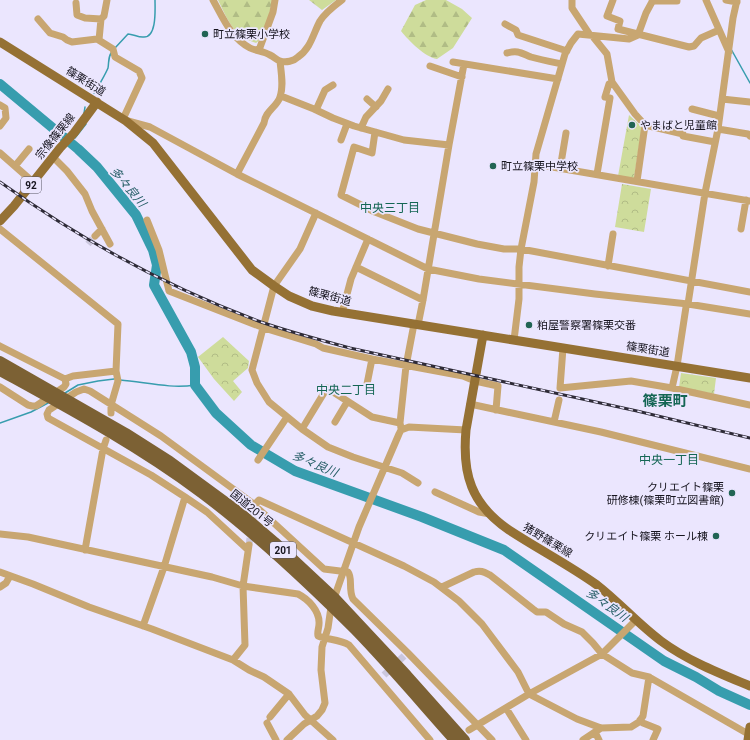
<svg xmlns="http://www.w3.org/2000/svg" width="750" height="740" viewBox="0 0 750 740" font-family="Roboto,'Noto Sans JP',sans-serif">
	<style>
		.forest { fill: url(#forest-firs) }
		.park { fill: url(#park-crowns) }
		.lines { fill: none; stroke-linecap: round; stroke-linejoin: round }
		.stream { stroke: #379dae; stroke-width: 1.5 }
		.river { stroke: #379dae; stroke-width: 10 }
		.minor-tunnel { stroke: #cbc7dd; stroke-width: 7; stroke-dasharray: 7 3.5; stroke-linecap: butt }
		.minor { stroke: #c8a671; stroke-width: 7 }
		.major { stroke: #957134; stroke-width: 9 }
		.highway { stroke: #7c6134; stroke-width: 10 }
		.rail-casing { stroke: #2e2b37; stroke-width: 3 }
		.rail { stroke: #ebe6fe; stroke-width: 1.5; stroke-dasharray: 4.5; stroke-linecap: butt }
		.poi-dot { fill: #216454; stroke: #ebe6fe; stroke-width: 1.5 }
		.labels { text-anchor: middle; stroke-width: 3.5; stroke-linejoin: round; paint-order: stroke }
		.shield { fill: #ebe6fe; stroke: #575462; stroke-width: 1 }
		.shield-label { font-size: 10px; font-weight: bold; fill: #17151f }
		.poi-label { font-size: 11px; fill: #17151f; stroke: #ebe6fe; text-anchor: start }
		.street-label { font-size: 11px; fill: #17151f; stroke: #ebe6fe }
		.water-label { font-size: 12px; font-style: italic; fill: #265e67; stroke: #ebe6fe }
		.neighbourhood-label { font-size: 12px; fill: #146654; stroke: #ebe6fe }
		.district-label { font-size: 15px; font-weight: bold; fill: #146654; stroke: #ebe6fe }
	</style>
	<defs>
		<pattern id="forest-firs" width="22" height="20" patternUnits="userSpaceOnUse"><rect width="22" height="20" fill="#cedc9b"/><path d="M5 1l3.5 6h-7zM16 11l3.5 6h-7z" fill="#b0bc85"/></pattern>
		<pattern id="park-crowns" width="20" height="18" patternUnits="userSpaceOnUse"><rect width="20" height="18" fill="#cedc9b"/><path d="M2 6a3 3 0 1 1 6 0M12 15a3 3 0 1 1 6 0" fill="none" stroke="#b0bc85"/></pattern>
	</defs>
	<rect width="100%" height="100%" fill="#ebe6fe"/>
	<!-- forest -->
	<path class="forest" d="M 218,0 L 272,0 C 270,11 266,37 256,43 C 233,36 228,20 218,0 Z
		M 309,0 L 336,0 L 322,10 Z
		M 426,0 L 446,0 L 462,9 L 472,18 L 453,48 L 437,59 C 425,57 409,41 401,31 L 415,5 Z"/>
	<!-- park -->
	<path class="park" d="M 629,115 L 642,127 L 634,178 L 618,176 Z
		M 622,184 L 651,189 L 644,232 L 615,227 Z
		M 223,337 L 249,361 L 248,368 L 233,381 L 242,392 L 234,401 L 214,379 L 198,357 Z
		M 681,373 L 716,378 L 714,394 L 679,387 Z"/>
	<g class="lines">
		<!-- stream -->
		<path class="stream" d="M 115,48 L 128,34 C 133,34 139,38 144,37 C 157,37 155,9 155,0
			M 731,49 L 750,83
			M 94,93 C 97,89 106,73 108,68 C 109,62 108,58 111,53
			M 84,113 L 85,107
			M 75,138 L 86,124
			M 120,380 C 145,382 170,389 195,385
			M 65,393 L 78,385 L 98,381 L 114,379
			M 0,423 L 31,412 L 48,403"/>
		<!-- river -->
		<path class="river" d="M 0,84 L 78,149 L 97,167 L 136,215 L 153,250 L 157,265 L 154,285 L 191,352 L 195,367 L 195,385 L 216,413 L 251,445 L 295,471 L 422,517 L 504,550 L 664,661 L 696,677 L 719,691 L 750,705"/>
		<!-- minor-tunnel -->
		<path class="minor-tunnel" d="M 88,244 L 95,236
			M 249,545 L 254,511
			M 384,675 L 404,656"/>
		<!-- minor -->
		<path class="minor" d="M 213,0 C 223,18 231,38 250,48 C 256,51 264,51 270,55 C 274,57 277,60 280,61 C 286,63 294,61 298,57 C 311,48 313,34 320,21 C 325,13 334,6 342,0
			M 572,0 L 572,8 L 590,35
			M 613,0 L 607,16 L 620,21 L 618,29 L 689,47 L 694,46 L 701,38 L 719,30
			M 706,0 L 729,52
			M 726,0 L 737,2
			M 652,2 L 655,1 L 677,1
			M 76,3 L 77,15 L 85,18 L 101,19 L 99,40
			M 38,19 L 50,33 L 63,37 L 67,40 L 72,42 L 97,39 L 113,49 L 115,57 L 139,71 L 142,78 L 123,119
			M 101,19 L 104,16 L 107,0
			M 505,24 L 516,30 L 518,35 L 567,51
			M 594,38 L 607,54 L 612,82
			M 259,50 L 273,12 L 275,0
			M 507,53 C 518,50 521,53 531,57 C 541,60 552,62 562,64
			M 453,62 L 558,79
			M 430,66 L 462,77
			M 281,96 L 314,109 L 333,118 L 354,126 L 404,140 L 449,145
			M 367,99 L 376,107
			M 722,99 L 750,102
			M 0,105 L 5,108 L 6,118 L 0,126
			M 692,109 L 719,116
			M 316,110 L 325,90 L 333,85
			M 128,121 L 150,127 L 237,174 L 428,269 L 479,279 L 595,294 L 688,304 L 750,314
			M 645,125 L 683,134 L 683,136 L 715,142
			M 361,128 L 366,117 L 381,101 L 388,89
			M 718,129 L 748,134 L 750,136
			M 375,132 L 372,153 L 354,147 L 341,195 L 375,212 L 418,229 L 477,244 L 504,249 L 521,249 L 750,292
			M 341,140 L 347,124
			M 0,153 L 33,182
			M 53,157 L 67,171 L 85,194 L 92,211 L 110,244
			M 535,164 L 750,201
			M 15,166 L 29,149
			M 560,169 L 566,133
			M 237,174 L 264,123 C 265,111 277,107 280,97 C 284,86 281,72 280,61
			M 597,174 L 610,98 L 605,97 L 609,84 L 612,82 L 635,114 L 645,125 L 637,181
			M 316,213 L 300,249 L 274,286 L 252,370 L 257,383 L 269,402 L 302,429 L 328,447 L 353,457 L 402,473 L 418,483
			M 147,220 L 159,250 L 169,291 L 264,328 L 316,344 L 323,348 L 372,359 L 463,376 L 475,381 L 498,386 L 496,410
			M 0,229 L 118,324 L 116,371 L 118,381 L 111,405 L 111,413
			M 741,229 L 746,200
			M 95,236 L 102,229
			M 608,266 L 613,234
			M 356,267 L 423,300
			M 342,313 L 351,279 L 368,239
			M 418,325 L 423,300 L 449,145 L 464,64
			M 514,340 L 519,299 L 519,267 L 521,249 L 534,182 L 536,154 L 565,54 L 571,43 L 578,34 L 629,39 L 638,35 L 646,13 L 653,0
			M 0,346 L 65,379
			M 563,348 L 560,388 L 631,381 L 672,388 L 750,405
			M 65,379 L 73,376 L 116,371
			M 367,384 L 372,359
			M 0,387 L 28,405 L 32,406 L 36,406 L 64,387 L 66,384 L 65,379
			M 672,388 L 677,366 L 686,307 L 688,304 L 705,193 L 718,129 L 733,18 L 737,0
			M 470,404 L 601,432 L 750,469
			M 335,422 L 347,402
			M 554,422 L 559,400
			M 401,428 L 400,423 L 406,366 L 414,324
			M 302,429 L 327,388 L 372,417 L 400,423
			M 258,460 L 287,417
			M 435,492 L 479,512 L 490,514
			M 254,511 L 257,502 L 259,500 L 404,566 L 434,582 L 459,601 L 482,624 L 518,672 L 529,694 L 577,719 L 601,728 L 631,727 L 639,722 L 643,716 L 649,677
			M 0,534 L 28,537 L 212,577 L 243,586 L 298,594 C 308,599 320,611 319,624 C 319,628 317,632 318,636 C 328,640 339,639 349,645 L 430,740
			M 247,549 L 207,512 L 185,497 L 151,475 L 48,418 L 47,414 L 49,410 L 76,392 L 84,389 L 90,391 L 161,436 L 251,502 L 324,569 L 348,572 C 353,578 348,589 353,599 L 408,653 L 492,740
			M 85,550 L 103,449 L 106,440
			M 0,572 L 33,584 L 89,607 L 152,629 L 233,660 L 249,670 L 264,677 L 289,694 L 305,715 L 333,740
			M 0,587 L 6,583 L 10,576
			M 442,587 L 474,572 C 481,570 484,572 490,575 L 533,609 L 537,612 L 546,612 L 564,624 L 582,632 L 593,643 L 602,654 L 632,673 L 649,677 L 750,735
			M 143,626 L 164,567 L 185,497
			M 233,660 L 245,645 L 243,586 L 249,545
			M 506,708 L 526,740
			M 270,717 L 289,694
			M 640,720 L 643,723 L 658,729 L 653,740
			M 267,723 L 276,740
			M 469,730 L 529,694 L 602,654 L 636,620
			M 595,732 L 599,740
			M 287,740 L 304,724 L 317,716 L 322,710 L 325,703 L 321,670 L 322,647 L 328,628 L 331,607 L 359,527 L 399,434 L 401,430 L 409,427 L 466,430
			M 583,740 L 601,728"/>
		<!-- major -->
		<path class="major" d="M 0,42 L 126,121 L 153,143 L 252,270 L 274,286 L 289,296 L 312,306 L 333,311 L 750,378
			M 0,221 L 14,206 L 60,148 L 74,133 L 97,102
			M 483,335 L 466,430 C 462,474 471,504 509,530 C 538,549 569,565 597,585 C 619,602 638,624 661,641 C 688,661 719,673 750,686
			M 748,740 L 750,727"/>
		<!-- highway -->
		<path class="highway" d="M 0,361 L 126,433 L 170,461 L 241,513 L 275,542 L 335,598 L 407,675 L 465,740
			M 0,371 C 69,409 138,446 201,493 C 256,534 307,582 355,630 C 389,665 421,703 454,740"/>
		<defs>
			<path id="rail" d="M 0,182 C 81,240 167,287 261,322 C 290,332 320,340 350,348 L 637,411 L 750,438"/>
		</defs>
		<!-- rail casing -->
		<use href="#rail" class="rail-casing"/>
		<!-- rail -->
		<use href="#rail" class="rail"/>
	</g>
	<!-- markers -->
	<g class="poi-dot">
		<circle cx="205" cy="34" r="4"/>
		<circle cx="632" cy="125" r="4"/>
		<circle cx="493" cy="166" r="4"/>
		<circle cx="529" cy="325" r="4"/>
		<circle cx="732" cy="493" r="4"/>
		<circle cx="716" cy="536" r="4"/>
	</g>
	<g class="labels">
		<!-- shield labels -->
		<g class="shield">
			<rect x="21" y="177" width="20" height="16" rx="3"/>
			<rect x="270" y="542" width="26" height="16" rx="3"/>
		</g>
		<g class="shield-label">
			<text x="31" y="189">92</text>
			<text x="283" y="554">201</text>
		</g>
		<!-- poi labels -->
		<g class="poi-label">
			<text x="213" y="38">町立篠栗小学校</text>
			<text x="640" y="129">やまばと児童館</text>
			<text x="501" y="170">町立篠栗中学校</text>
			<text x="537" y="329">粕屋警察署篠栗交番</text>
			<text x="724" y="491" text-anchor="end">クリエイト篠栗<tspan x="724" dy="13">研修棟(篠栗町立図書館)</tspan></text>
			<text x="708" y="540" text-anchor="end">クリエイト篠栗 ホール棟</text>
		</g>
		<!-- street labels -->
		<g class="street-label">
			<text transform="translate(86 81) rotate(32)" y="4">篠栗街道</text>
			<text transform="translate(55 136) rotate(-51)" y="4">宗像篠栗線</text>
			<text transform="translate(330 296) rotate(15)" y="4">篠栗街道</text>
			<text transform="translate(648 349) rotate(9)" y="4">篠栗街道</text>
			<text transform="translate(252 508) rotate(39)" y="4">国道201号</text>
			<text transform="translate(548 540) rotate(31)" y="4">猪野篠栗線</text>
		</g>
		<!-- water labels -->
		<g class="water-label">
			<text transform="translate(128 187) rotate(50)" y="4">多々良川</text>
			<text transform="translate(315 464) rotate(23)" y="4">多々良川</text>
			<text transform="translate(607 605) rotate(35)" y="4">多々良川</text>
		</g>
		<!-- neighbourhood labels -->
		<g class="neighbourhood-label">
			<text x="390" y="212">中央三丁目</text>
			<text x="346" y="394">中央二丁目</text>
			<text x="669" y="464">中央一丁目</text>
		</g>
		<!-- district labels -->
		<g class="district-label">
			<text x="665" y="406">篠栗町</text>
		</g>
	</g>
</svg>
